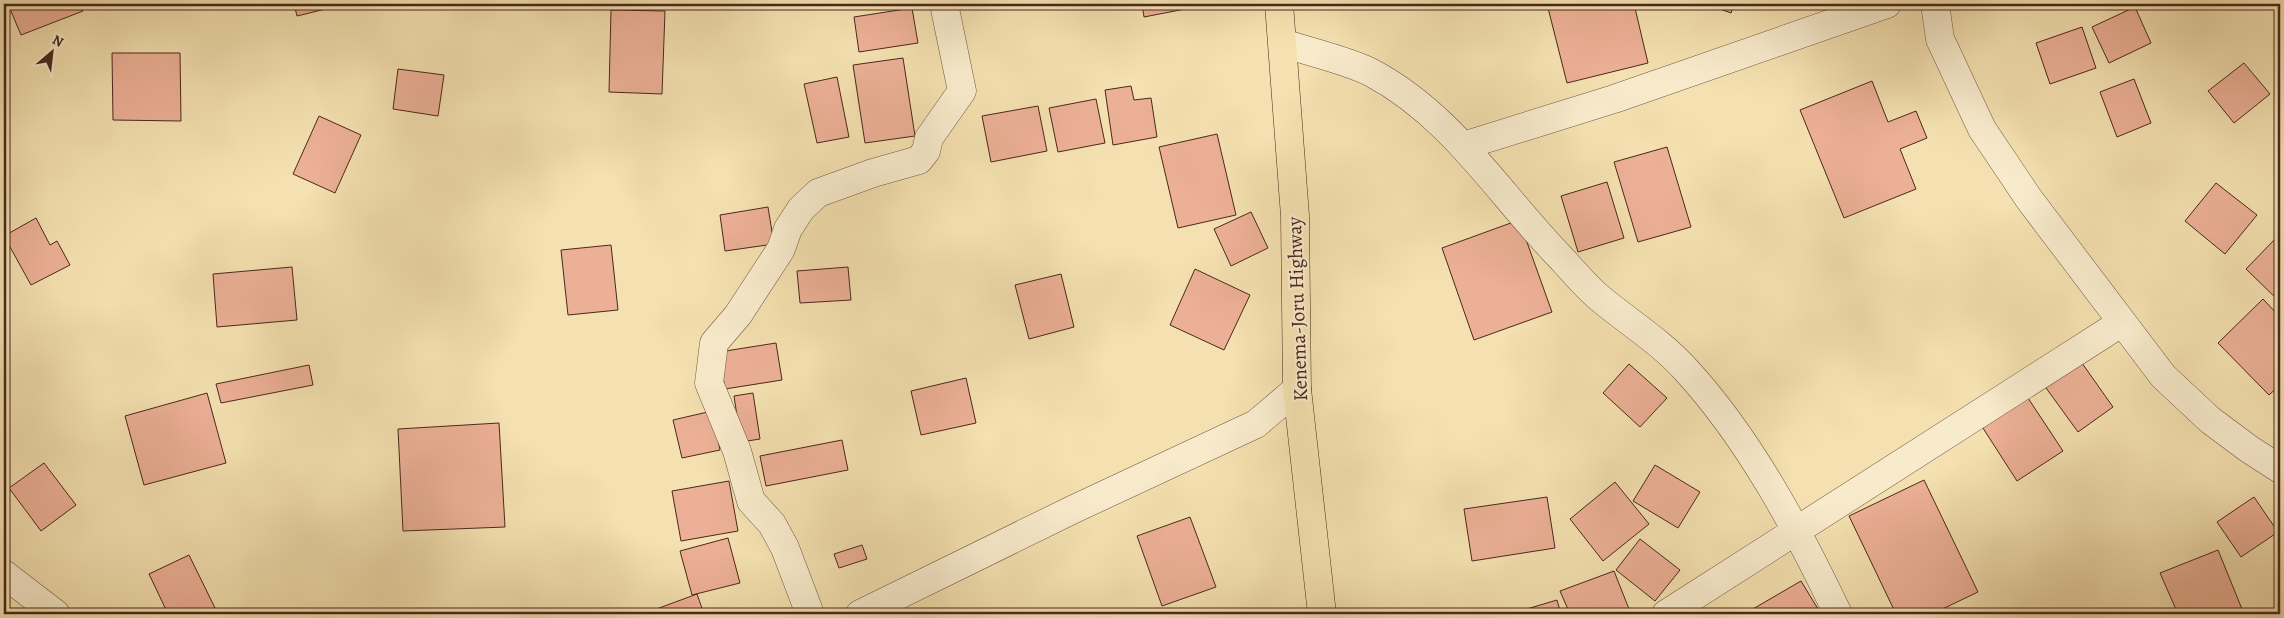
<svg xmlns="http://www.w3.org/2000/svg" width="2284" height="618" viewBox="0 0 2284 618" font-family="Alegreya,serif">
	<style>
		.building { fill: #ecb096; stroke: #49281d }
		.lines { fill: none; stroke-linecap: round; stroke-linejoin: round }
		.minor-casing { stroke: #745642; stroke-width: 29 }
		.trunk-casing { stroke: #49281d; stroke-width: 29 }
		.minor { stroke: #f8ebcc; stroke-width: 28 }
		.trunk { stroke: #f4e0b0; stroke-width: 28 }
		.labels { text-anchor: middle; stroke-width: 4; stroke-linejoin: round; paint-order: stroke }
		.street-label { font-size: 20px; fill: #49281d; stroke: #f8ebcc }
	</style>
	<rect width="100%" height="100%" fill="#f4e0b0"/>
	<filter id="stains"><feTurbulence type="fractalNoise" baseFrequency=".004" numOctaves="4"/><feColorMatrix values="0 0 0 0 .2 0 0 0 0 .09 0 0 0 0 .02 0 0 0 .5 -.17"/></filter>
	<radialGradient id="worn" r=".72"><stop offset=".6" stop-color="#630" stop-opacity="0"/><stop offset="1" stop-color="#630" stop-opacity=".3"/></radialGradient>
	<!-- building -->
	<path class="building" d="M 8,4 L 80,4 L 83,11 L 21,35 Z
		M 294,4 L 346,4 L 297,16 Z
		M 570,4 L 590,4 L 571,8 Z
		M 1142,4 L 1211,4 L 1144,17 Z
		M 1547,4 L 1634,4 L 1648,63 L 1567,83 Z
		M 1706,4 L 1734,4 L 1731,13 Z
		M 2135,7 L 2151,43 L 2109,63 L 2092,27 Z
		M 912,8 L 918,43 L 859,52 L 854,17 Z
		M 611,10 L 665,11 L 662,94 L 609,92 Z
		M 2082,27 L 2096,68 L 2050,84 L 2036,43 Z
		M 112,53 L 180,53 L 181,121 L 113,120 Z
		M 903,58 L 915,136 L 865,143 L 853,65 Z
		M 2244,63 L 2270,94 L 2234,123 L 2208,91 Z
		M 398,69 L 444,75 L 438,116 L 393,109 Z
		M 837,77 L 849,137 L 817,143 L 804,84 Z
		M 2134,79 L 2151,123 L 2117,137 L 2100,92 Z
		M 1872,81 L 1888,122 L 1916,111 L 1927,138 L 1900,149 L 1916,189 L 1844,218 L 1800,110 Z
		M 1131,86 L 1134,100 L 1151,98 L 1157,137 L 1113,145 L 1105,90 Z
		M 1096,99 L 1105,143 L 1058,152 L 1049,108 Z
		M 1038,106 L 1047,151 L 991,162 L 982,116 Z
		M 319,116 L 361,135 L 335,193 L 293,174 Z
		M 1217,134 L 1236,215 L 1178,228 L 1159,147 Z
		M 1667,147 L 1691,227 L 1638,242 L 1614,162 Z
		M 1607,182 L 1624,238 L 1578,252 L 1561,196 Z
		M 2216,183 L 2257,215 L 2225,254 L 2185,221 Z
		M 768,207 L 774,244 L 725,251 L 720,215 Z
		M 1251,212 L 1268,248 L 1231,266 L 1214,229 Z
		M 36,218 L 50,245 L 57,241 L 70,265 L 31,285 L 4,236 Z
		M 1519,220 L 1552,312 L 1474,340 L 1442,248 Z
		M 2278,236 L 2280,238 L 2280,302 L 2246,269 Z
		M 611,245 L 618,310 L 568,315 L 561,250 Z
		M 292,267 L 297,320 L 217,327 L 213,274 Z
		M 848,267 L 851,300 L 800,303 L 797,271 Z
		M 1195,269 L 1250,295 L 1224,350 L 1170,325 Z
		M 1061,274 L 1074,327 L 1029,339 L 1015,285 Z
		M 2263,299 L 2280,317 L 2280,385 L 2269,395 L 2218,343 Z
		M 776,343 L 782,380 L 725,389 L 719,352 Z
		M 2077,356 L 2113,407 L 2078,432 L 2041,381 Z
		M 1629,364 L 1667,398 L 1640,427 L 1603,393 Z
		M 309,365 L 313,385 L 221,403 L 216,384 Z
		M 966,378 L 976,423 L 921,435 L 911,391 Z
		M 207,393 L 226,463 L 144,485 L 125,416 Z
		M 753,393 L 760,439 L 741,442 L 734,396 Z
		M 2026,395 L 2063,451 L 2017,481 L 1981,425 Z
		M 712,411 L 720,450 L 682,458 L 673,420 Z
		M 499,423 L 505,527 L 403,531 L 398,429 Z
		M 842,440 L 848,470 L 766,486 L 760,456 Z
		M 44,463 L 76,505 L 41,531 L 9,488 Z
		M 1655,465 L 1700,492 L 1678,528 L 1633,501 Z
		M 1924,480 L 1978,592 L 1932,614 L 1896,614 L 1849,516 Z
		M 729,481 L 738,531 L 681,541 L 672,491 Z
		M 1615,482 L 1649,524 L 1603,561 L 1570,519 Z
		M 1547,497 L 1555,548 L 1472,561 L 1464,509 Z
		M 2254,497 L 2278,532 L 2241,557 L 2217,522 Z
		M 1190,517 L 1216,587 L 1162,606 L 1137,536 Z
		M 728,538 L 740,583 L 692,595 L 680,551 Z
		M 1640,539 L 1680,570 L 1655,601 L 1616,570 Z
		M 862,545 L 867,559 L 839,568 L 834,554 Z
		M 2218,550 L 2242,609 L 2229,614 L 2178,614 L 2160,573 Z
		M 189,555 L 218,614 L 168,614 L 149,574 Z
		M 1614,571 L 1631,614 L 1570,614 L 1560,591 Z
		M 1801,581 L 1821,614 L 1746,613 Z
		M 697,594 L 704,614 L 643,614 Z
		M 1557,600 L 1561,614 L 1510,614 Z"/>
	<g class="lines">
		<defs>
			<path id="minor" d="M 1935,4 L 1940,39 L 1982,129 L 2029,199 L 2163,376 L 2210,420 L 2249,449 L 2280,469
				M 1283,43 C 1309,52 1350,61 1372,73 C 1453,116 1500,196 1562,259 C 1575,273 1587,288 1602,300 C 1630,323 1662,343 1687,371 C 1750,440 1798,530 1838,614
				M 1463,146 L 1614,99 L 1887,4
				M 4,574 L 56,614
				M 810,614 L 785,548 L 772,524 L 751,501 L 737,451 L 709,383 L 714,343 L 738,315 L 781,249 L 788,229 L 801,209 L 818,193 L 873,173 L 919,160 L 926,151 L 929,138 L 962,91 L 944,4
				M 860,614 L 1074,509 L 1256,424 L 1297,389
				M 1666,614 L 2121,323"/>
			<path id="trunk" d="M 1279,4 L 1295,216 L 1297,389 L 1322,614"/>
		</defs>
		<!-- minor casing -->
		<use href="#minor" class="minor-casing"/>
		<!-- trunk casing -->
		<use href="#trunk" class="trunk-casing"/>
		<!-- minor -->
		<use href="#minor" class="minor"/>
		<!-- trunk -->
		<use href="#trunk" class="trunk"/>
	</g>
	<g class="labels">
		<!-- street labels -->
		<g class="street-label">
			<text transform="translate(1297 309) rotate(-92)" y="7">Kenema-Joru Highway</text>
		</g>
	</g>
	<!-- margin -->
	<rect width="2284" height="618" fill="none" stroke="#f4e0b0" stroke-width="20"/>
	<rect x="5" y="5" width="2274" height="608" fill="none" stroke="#49281d" stroke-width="2.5"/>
	<rect x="10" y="10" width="2264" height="598" fill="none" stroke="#49281d"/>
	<!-- north arrow -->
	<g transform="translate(52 52) rotate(28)" stroke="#f8ebcc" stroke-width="4" paint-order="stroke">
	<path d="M0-4L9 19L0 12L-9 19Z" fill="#49281d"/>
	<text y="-8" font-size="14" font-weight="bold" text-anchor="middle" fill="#49281d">N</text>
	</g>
	<rect width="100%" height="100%" filter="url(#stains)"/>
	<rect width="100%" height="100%" fill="url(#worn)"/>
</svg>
